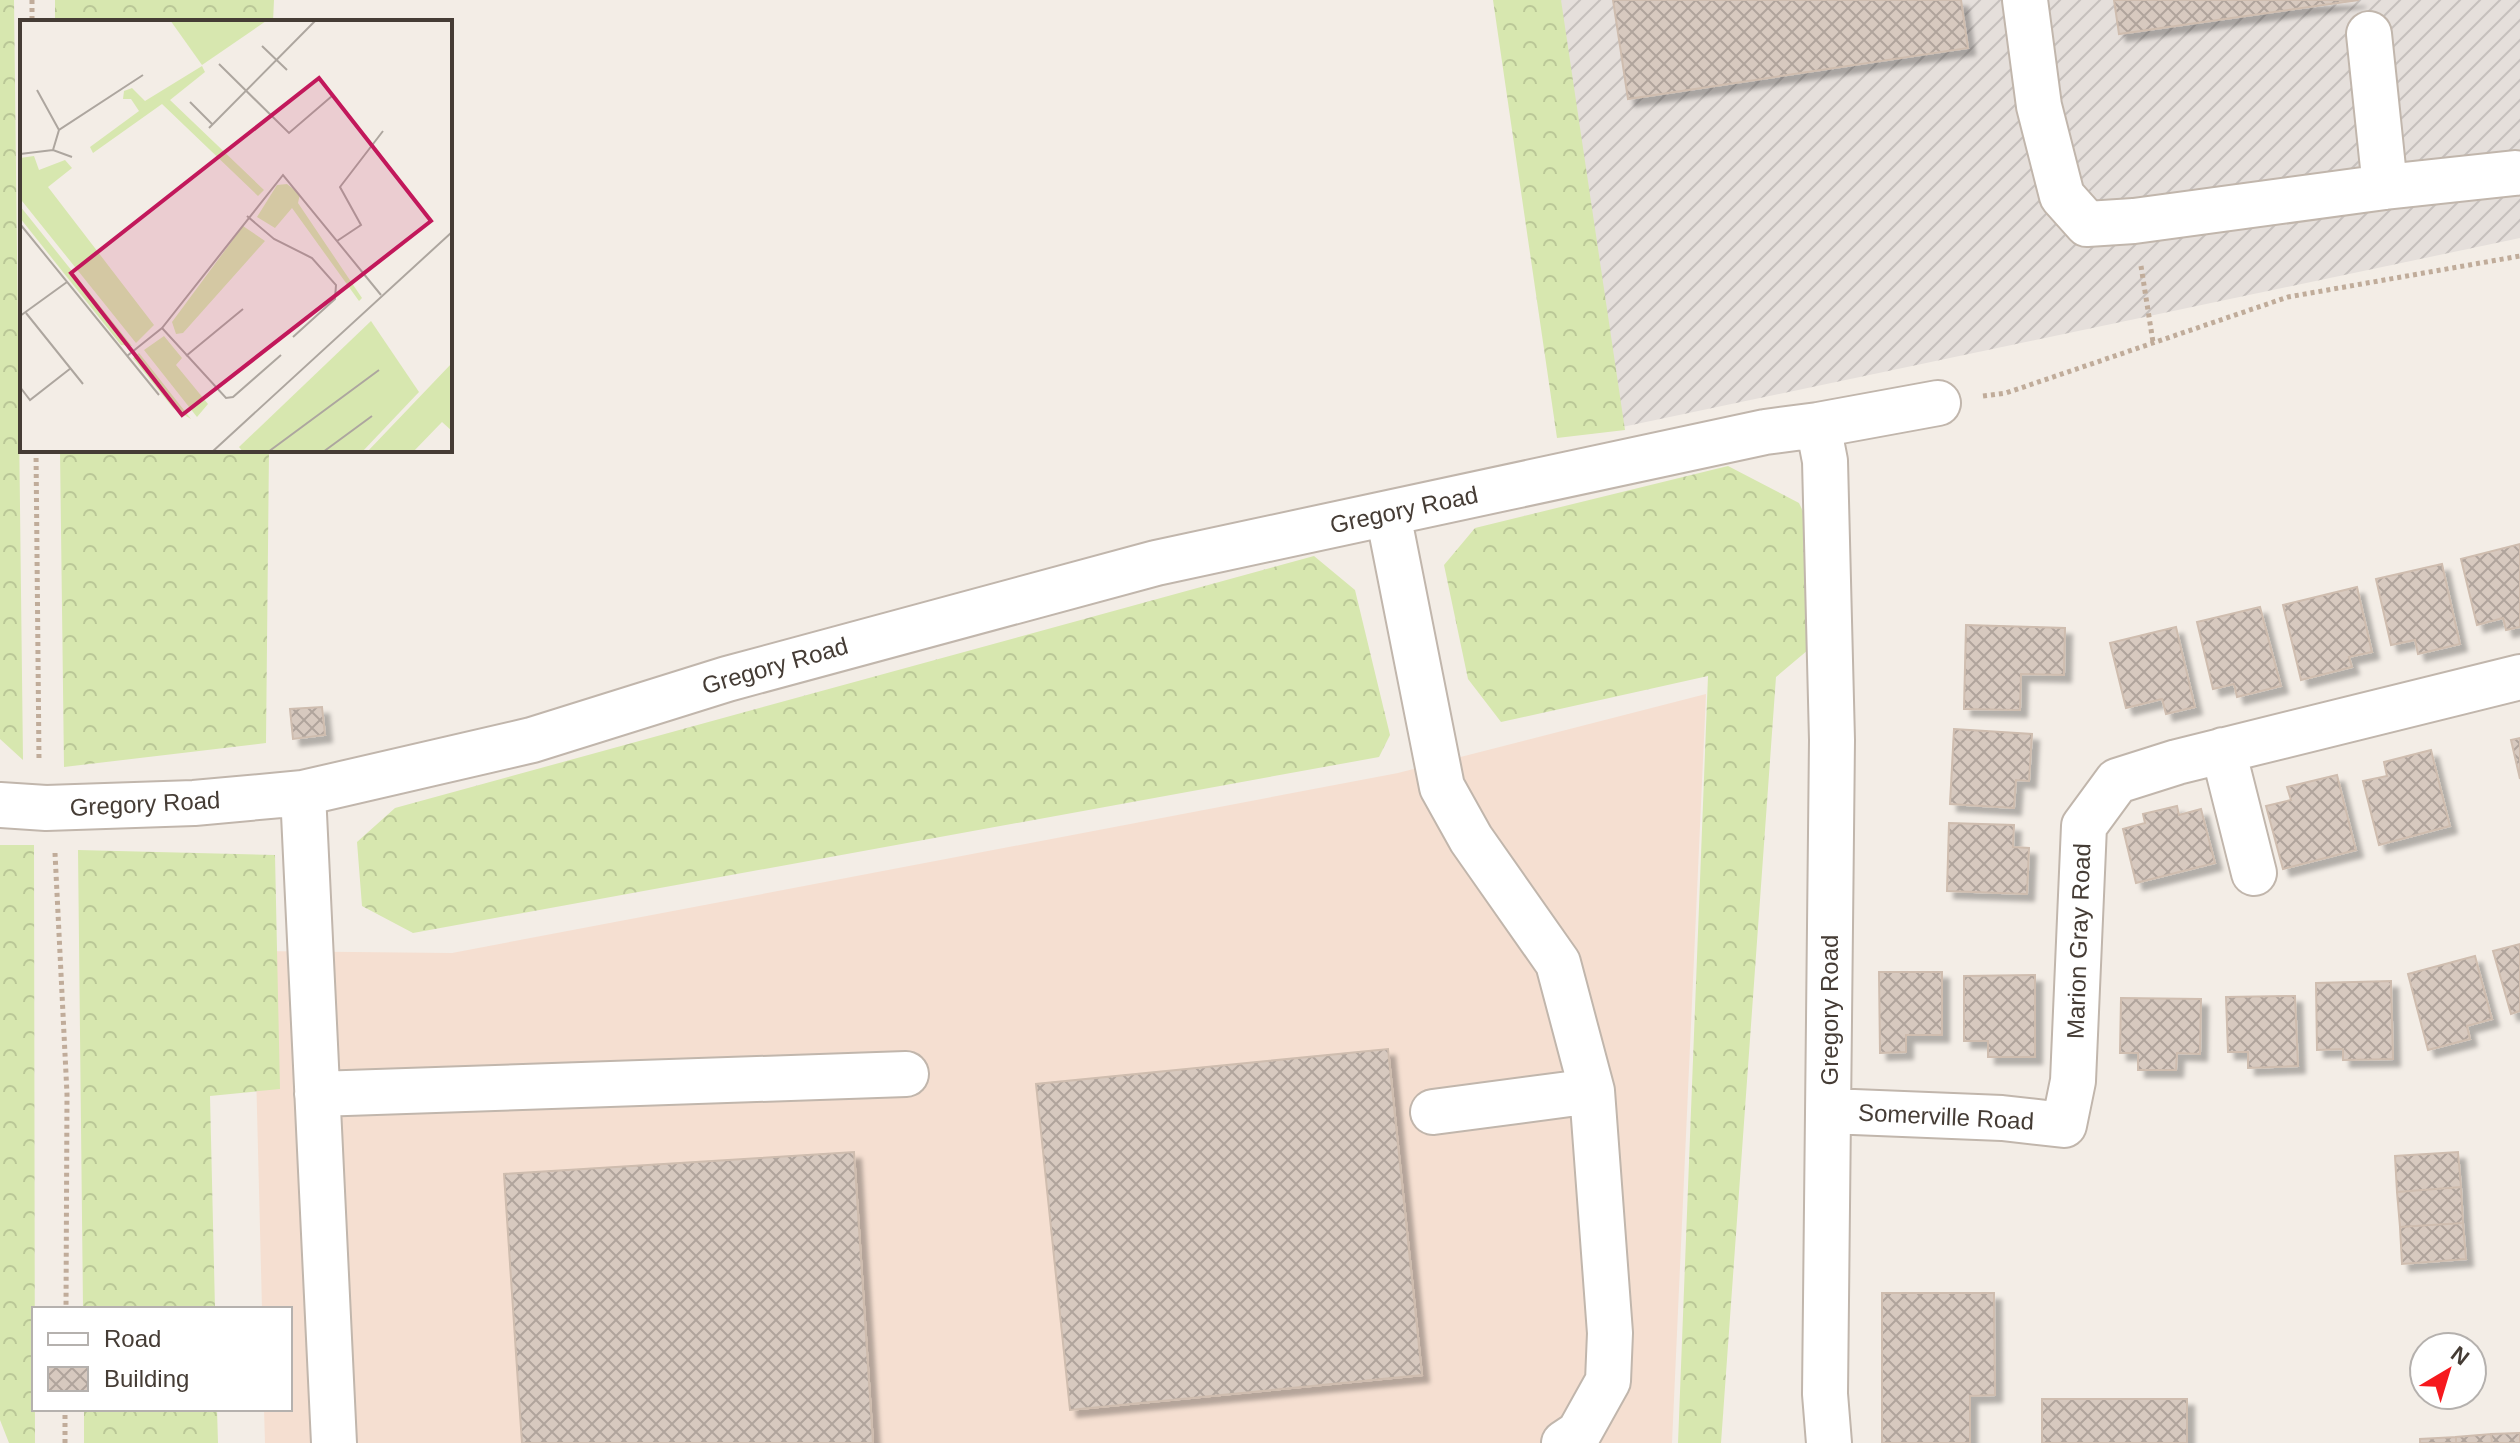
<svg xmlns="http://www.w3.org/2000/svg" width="2520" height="1443" viewBox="0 0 2520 1443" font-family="Helvetica,sans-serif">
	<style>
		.commercial { fill: #f5dfd1 }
		.industrial { fill: url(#industrial-furrows) }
		.forest { fill: url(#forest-crowns) }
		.building { fill: url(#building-cross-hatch); stroke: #cfbdaf; stroke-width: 2; filter: url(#shadow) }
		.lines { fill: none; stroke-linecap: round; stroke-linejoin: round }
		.minor-casing { stroke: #c1b6ac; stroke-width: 48 }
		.path { stroke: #c0ac9a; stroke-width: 5; stroke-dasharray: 4 4; stroke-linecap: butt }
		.minor { stroke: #fff; stroke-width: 44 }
		.labels { text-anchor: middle; stroke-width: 6; stroke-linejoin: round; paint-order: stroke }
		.street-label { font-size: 24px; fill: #453c35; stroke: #fff }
		.inset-road { fill: none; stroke: #ada69f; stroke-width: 2 }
		.view { fill: #c2185b; fill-opacity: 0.15; stroke: #c2185b; stroke-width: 4 }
		.inset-edge { fill: none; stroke: #453c35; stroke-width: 4 }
	</style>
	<defs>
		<pattern id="industrial-furrows" width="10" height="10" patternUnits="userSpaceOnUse" patternTransform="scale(2)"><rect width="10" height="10" fill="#e5dfdb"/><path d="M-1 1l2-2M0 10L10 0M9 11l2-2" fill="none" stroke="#c6c0bd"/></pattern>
		<pattern id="forest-crowns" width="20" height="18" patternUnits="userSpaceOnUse" patternTransform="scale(2)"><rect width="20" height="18" fill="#d7e7af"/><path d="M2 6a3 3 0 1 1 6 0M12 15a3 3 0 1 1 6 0" fill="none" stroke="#bac797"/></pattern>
		<pattern id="building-cross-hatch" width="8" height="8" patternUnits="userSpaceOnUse" patternTransform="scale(2)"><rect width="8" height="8" fill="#d7c9bf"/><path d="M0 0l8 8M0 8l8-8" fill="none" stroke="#b0a49c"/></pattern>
		<filter id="shadow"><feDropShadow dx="7" dy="7" stdDeviation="2" flood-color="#0004"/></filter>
	</defs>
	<rect width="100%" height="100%" fill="#f3ede6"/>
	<!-- commercial -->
	<path class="commercial" d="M 1706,694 L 1672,1443 L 265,1443 L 264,1409 L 290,1409 L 290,1309 L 262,1309 L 253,951 L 452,953 L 1398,773 Z"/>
	<!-- industrial -->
	<path class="industrial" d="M 1527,0 L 2520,0 L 2520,238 L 1589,434 Z"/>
	<!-- forest -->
	<path class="forest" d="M 0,0 L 14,0 L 23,760 L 0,739 Z
		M 55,0 L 274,0 L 273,22 L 55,22 Z
		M 1493,0 L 1561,0 L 1625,430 L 1557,438 Z
		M 60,450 L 269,450 L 266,743 L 64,767 Z
		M 1728,466 L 1799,503 L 1828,563 L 1827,634 L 1776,677 L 1721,1443 L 1678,1443 L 1708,676 L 1501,722 L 1468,679 L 1444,565 L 1475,528 Z
		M 1314,556 L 1355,590 L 1390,735 L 1379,757 L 413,933 L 362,906 L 357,842 L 395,808 Z
		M 0,845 L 34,845 L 35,1443 L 9,1443 L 0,1420 Z
		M 78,850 L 275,855 L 280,1089 L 210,1096 L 215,1309 L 83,1309 Z
		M 84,1409 L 217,1409 L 218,1443 L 84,1443 Z"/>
	<!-- building -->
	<path class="building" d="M 1613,0 L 1961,0 L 1968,48 L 1628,99 Z
		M 2114,0 L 2359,0 L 2119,34 Z
		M 2520,544 L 2520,627 L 2506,630 L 2503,618 L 2477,625 L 2461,559 Z
		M 2442,564 L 2460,644 L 2418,654 L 2415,640 L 2391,645 L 2376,579 Z
		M 2357,587 L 2372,652 L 2349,657 L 2352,667 L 2301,680 L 2283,605 Z
		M 2260,607 L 2281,686 L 2237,697 L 2234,684 L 2213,689 L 2197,622 Z
		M 1966,625 L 2065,628 L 2064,675 L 2021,674 L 2020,710 L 1964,709 Z
		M 2176,627 L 2195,707 L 2166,714 L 2162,699 L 2126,708 L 2110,643 Z
		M 322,707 L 325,735 L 293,739 L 290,709 Z
		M 1954,729 L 2032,734 L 2029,781 L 2016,780 L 2014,808 L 1950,804 Z
		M 2520,738 L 2520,779 L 2511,740 Z
		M 2431,750 L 2450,826 L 2379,845 L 2363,781 L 2387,776 L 2384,762 Z
		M 2337,775 L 2356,850 L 2283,869 L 2266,806 L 2291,800 L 2287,787 Z
		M 2177,806 L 2179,815 L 2201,809 L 2215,863 L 2136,883 L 2123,829 L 2145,823 L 2143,814 Z
		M 1949,823 L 2014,825 L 2013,847 L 2029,848 L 2027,894 L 1947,891 Z
		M 2520,944 L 2520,1011 L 2511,1014 L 2493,951 Z
		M 2475,956 L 2492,1019 L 2467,1026 L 2470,1039 L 2428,1050 L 2408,974 Z
		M 1879,972 L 1942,972 L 1942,1035 L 1906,1035 L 1906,1052 L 1880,1053 Z
		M 2035,975 L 2035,1057 L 1988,1057 L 1988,1041 L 1964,1041 L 1964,976 Z
		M 2391,981 L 2393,1059 L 2343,1060 L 2343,1049 L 2317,1050 L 2316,983 Z
		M 2295,996 L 2298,1066 L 2248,1068 L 2248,1052 L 2228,1052 L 2226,997 Z
		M 2121,998 L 2201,999 L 2200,1054 L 2177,1053 L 2176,1070 L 2138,1070 L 2138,1053 L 2120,1053 Z
		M 1388,1049 L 1422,1375 L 1070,1410 L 1036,1084 Z
		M 854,1152 L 873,1443 L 522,1443 L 504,1174 Z
		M 2458,1152 L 2461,1187 L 2397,1192 L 2395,1156 Z
		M 2461,1187 L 2463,1223 L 2400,1227 L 2397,1192 Z
		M 2463,1223 L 2466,1259 L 2402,1264 L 2400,1227 Z
		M 1882,1293 L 1994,1293 L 1995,1395 L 1970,1396 L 1970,1443 L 1882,1443 Z
		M 2042,1399 L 2187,1399 L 2187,1443 L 2042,1443 Z
		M 2520,1433 L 2520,1443 L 2492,1443 L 2491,1434 Z
		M 2491,1434 L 2492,1443 L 2456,1443 L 2456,1437 Z
		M 2456,1437 L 2456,1443 L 2420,1443 L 2420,1439 Z"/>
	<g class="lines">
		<defs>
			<path id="minor" d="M 2025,0 L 2039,106 L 2062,196 L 2087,224 L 2134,221 L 2385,187 L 2515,173
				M 2369,34 L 2385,187
				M 1818,425 L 1938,403
				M 1388,514 L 1442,787 L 1471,839 L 1558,963 L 1592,1091 L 1610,1333 L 1608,1381 L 1579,1433 L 1564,1443
				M 2223,750 L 2254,873
				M 303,793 L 334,1443
				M 0,805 L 46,808 L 194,803 L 303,793 L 532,740 L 727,679 L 1156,563 L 1765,432 L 1818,425 L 1825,461 L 1832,740 L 1825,1394 L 1829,1443
				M 317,1094 L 906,1074
				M 1829,1111 L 2002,1118 L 2064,1125 L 2073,1081 L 2084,826 L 2117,781 L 2177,762 L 2520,677
				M 1433,1112 L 1592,1091"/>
		</defs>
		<!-- minor casing -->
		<use href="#minor" class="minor-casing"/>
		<!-- path -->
		<path class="path" d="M 32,0 L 32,22
			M 2141,266 L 2153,342
			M 1983,396 L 2006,393 L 2288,297 L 2520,256
			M 36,450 L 39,761
			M 55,853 L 67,1094 L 66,1309
			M 65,1443 L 65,1409"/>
		<!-- minor -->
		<use href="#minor" class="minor"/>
	</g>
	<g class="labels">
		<!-- street labels -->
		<g class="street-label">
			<text transform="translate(1404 510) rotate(-12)" y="8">Gregory Road</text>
			<text transform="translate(775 666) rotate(-16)" y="8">Gregory Road</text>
			<text transform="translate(145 804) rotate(-3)" y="8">Gregory Road</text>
			<text transform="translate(2079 941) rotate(-88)" y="8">Marion Gray Road</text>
			<text transform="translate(1830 1010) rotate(-90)" y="8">Gregory Road</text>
			<text transform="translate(1946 1117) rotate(3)" y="8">Somerville Road</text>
		</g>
	</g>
	<!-- overview -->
	<g transform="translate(20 20)">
		<rect width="432" height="432" fill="#f3ede6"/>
		<path d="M 150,0 L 245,0 L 246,1 L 182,45 Z" fill="#d7e7af"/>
		<path d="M 182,46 L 185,52 L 150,80 L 244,170 L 238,176 L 142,84 L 73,133 L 70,127 L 119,91 L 111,79 L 103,79 L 104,71 L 112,68 L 125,81 ZM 14,136 L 19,150 L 45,140 L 52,148 L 28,167 L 134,305 L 116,323 L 2,181 L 0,138 ZM 267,164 L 280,174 L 278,183 L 342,278 L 339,281 L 272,188 L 255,208 L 237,197 L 257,165 ZM 0,186 L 112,326 L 101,325 L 0,198 ZM 223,206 L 245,221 L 163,313 L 156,314 L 152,302 ZM 144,316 L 162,338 L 156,345 L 188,384 L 177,397 L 124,330 ZM 119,333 L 171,399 L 153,388 L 113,338 ZM 432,343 L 432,411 L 422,402 L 393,432 L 347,432 Z" fill="#d7e7af"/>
		<path d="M 351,301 L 399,372 L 342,432 L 223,432 L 219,427 Z" fill="#d7e7af"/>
		<path class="inset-road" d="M 242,26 L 267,50M 199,44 L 269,113 L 312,76M 17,70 L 39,110M 170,82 L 192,104M 189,108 L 296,0M 33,130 L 39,110 L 123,55M 0,134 L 33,130 L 52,137M 227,196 L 254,219 L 292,238 L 316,265 L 315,279 L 273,317M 0,204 L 139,375M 317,221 L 341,205 L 320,167 L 363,111M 6,293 L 63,364M 0,296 L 47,262M 142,308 L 206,378 L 213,377 L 261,335M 107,336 L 142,308 L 263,155 L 361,275M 166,336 L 223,289M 0,367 L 10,380 L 51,348M 192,432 L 432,212M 248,432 L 359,350M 303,432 L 352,396"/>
		<path class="view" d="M 299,58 L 411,201 L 162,395 L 51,253 Z"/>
		<rect width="432" height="432" class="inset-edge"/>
	</g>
	<!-- legend -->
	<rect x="32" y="1307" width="260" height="104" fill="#ffffff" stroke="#b5b1ae" stroke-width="2"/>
	<rect x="48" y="1333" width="40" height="12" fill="#ffffff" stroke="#b5b1ae" stroke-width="2"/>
	<text x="104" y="1347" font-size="24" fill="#453c35">Road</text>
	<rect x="48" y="1367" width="40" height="24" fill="url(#building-cross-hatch)" stroke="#b5b1ae" stroke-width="2"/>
	<text x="104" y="1387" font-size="24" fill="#453c35">Building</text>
	<!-- north arrow -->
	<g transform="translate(2448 1371) rotate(38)"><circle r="38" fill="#ffffff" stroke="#b5b1ae" stroke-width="2"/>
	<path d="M0-6L14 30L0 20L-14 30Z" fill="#f6191e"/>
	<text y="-12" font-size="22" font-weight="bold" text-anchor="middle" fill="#453c35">N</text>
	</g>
</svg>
